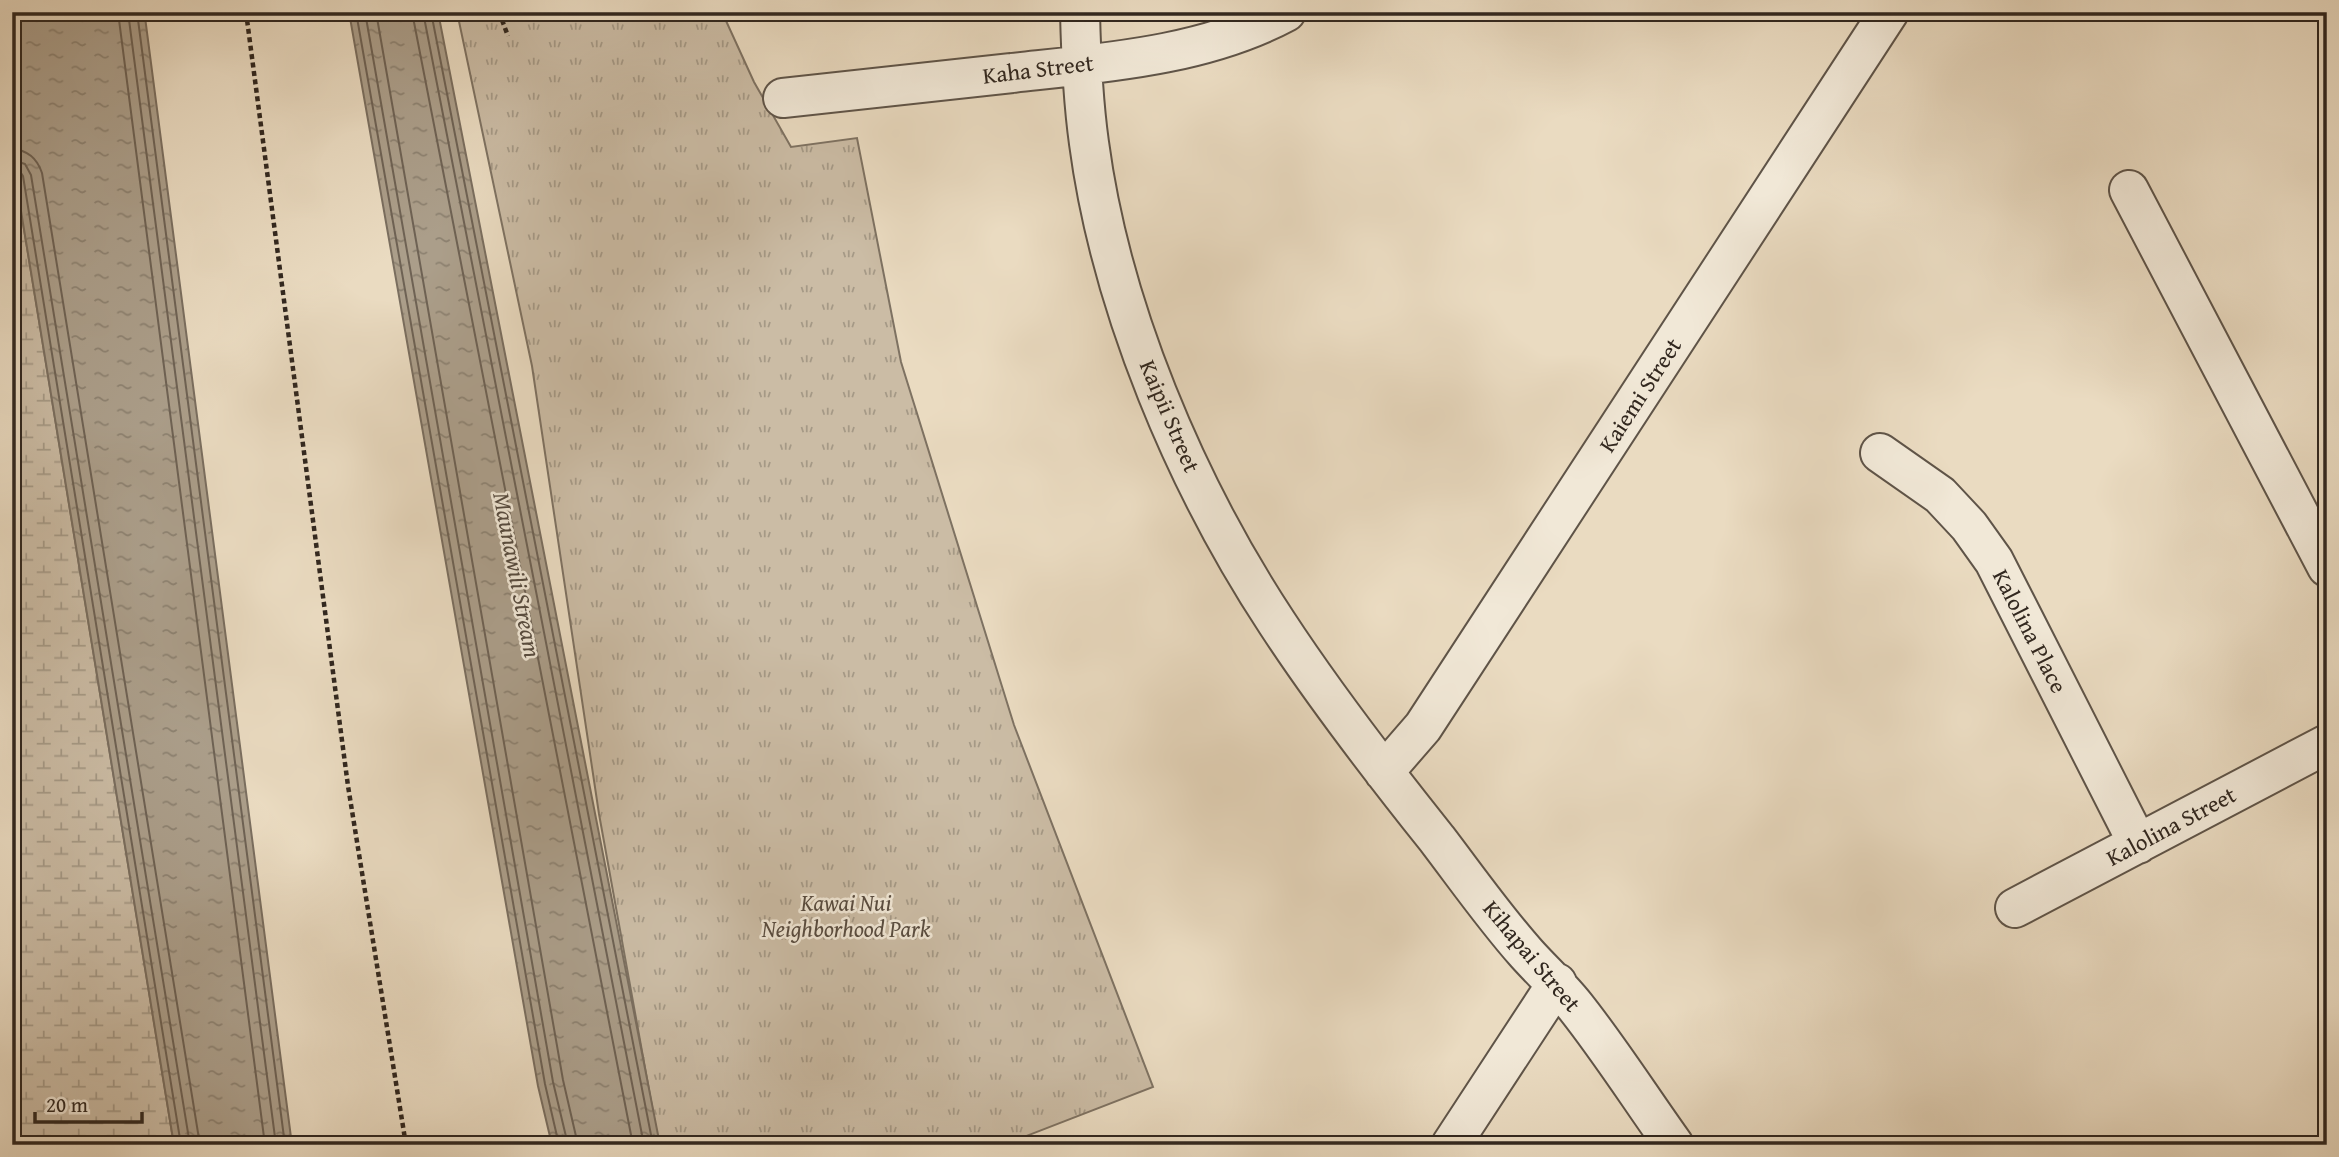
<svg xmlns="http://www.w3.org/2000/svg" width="2339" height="1157" viewBox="0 0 2339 1157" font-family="'Gentium Book Plus',serif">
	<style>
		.wetland { fill: url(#wetland-marsh); stroke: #7e7262; stroke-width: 2 }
		.park { fill: url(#park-tufts); stroke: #7e7262; stroke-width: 2 }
		.water { fill: url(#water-ripples); stroke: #7a6e5f; stroke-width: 2 }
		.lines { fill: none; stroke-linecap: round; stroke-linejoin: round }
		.shore { stroke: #6e6254; stroke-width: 2 }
		.minor-casing { stroke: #5f5448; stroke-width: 42 }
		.path { stroke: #31271f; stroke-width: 4.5; stroke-dasharray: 5 3.5; stroke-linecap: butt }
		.minor { stroke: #f1e8d7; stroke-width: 38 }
		.labels { text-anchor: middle; stroke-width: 5; stroke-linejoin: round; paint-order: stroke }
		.street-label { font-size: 23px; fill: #31271f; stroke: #f1e8d7 }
		.park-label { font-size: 23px; font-style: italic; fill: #584c40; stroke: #f1e8d7 }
		.water-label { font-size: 24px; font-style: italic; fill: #564b3f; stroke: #f1e8d7 }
	</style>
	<defs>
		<pattern id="wetland-marsh" width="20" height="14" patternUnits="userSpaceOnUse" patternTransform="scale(1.75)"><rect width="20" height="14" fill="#cbbca5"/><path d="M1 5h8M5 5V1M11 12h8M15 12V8" fill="none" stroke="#a59986"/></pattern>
		<pattern id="park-tufts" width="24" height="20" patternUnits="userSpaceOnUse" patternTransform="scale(1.75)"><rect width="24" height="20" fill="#cbbca5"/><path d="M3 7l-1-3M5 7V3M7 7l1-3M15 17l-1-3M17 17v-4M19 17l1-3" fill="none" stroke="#a59986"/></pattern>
		<pattern id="water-ripples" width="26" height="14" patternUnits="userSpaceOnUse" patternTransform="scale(1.75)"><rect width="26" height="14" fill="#ab9e8a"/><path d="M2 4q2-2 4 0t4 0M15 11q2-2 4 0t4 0" fill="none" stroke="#8c8170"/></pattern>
	</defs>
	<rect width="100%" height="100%" fill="#eadbc1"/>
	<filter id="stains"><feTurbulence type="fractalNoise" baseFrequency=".00286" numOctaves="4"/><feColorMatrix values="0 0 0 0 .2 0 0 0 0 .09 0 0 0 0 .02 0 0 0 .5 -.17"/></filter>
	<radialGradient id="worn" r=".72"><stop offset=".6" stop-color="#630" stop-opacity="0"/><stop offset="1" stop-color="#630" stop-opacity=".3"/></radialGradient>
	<!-- wetland -->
	<path class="wetland" d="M 12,156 L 174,1145 L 12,1145 Z"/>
	<!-- park -->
	<path class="park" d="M 457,12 L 722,12 L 754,82 L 791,147 L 857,138 L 901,362 L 1014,725 L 1153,1087 L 1003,1145 L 659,1145 L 599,814 L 532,366 Z"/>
	<!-- water -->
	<path class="water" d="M 12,12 L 143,12 L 145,17 L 292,1145 L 174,1145 L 12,156 Z
		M 349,12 L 438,12 L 660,1145 L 552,1145 L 538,1086 Z"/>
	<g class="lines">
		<!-- shore -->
		<path class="shore" d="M 118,12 L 265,1145
			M 128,12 L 276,1145
			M 137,12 L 285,1145
			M 356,12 L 545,1084 L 559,1145
			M 365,12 L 553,1082 L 568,1145
			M 376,12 L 563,1080 L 578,1145
			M 412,12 L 633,1145
			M 423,12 L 644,1145
			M 431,12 L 653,1145
			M 12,149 C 28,150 37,158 42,173 L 200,1145
			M 12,160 L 25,164 L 31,175 L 190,1145
			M 12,169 L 19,170 L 23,176 L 181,1145"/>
		<defs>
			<path id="minor" d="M 1080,12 C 1081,56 1083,100 1089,143 C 1111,308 1186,485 1277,623 C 1326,698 1381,769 1437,839 C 1466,877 1494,917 1526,953 C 1542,971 1560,987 1575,1006 C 1610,1050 1641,1099 1674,1145
				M 783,98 C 860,89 936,81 1012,73 C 1103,63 1204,56 1286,12
				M 2129,190 L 2327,567
				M 1880,453 L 1940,495 L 1969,526 L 1994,561 L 2138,844
				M 1384,772 L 1423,727 L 1889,12
				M 2015,908 L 2327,744
				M 1451,1145 L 1557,983"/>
		</defs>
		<!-- minor casing -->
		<use href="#minor" class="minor-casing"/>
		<!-- path -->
		<path class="path" d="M 246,12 L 348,786 L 406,1145
			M 499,12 L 508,36"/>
		<!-- minor -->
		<use href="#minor" class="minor"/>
	</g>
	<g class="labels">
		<!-- street labels -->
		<g class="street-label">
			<text transform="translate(1038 69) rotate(-7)" y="8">Kaha Street</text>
			<text transform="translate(1640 395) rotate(-57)" y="8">Kaiemi Street</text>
			<text transform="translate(1170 416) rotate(67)" y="8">Kaipii Street</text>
			<text transform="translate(2030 631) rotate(63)" y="8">Kalolina Place</text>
			<text transform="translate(2171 826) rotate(-28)" y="8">Kalolina Street</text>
			<text transform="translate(1532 956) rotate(50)" y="8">Kihapai Street</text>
		</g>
		<!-- park labels -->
		<g class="park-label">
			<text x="846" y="911">Kawai Nui<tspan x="846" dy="26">Neighborhood Park</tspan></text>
		</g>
		<!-- water labels -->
		<g class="water-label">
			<text transform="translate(517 575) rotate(79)" y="8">Maunawili Stream</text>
		</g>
	</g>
	<!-- margin -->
	<rect width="2339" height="1157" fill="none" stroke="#eadbc1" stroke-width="42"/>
	<rect x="14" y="14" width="2311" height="1129" fill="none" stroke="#31271f" stroke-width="3.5"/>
	<rect x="21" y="21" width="2297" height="1115" fill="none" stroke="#31271f" stroke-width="2"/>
	<!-- scale -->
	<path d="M35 1112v10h107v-10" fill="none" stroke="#31271f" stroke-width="3.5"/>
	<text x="46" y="1112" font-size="21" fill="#31271f" stroke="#f1e8d7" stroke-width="5" paint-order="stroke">20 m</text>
	<rect width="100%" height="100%" filter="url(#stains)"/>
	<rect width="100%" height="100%" fill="url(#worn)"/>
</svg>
